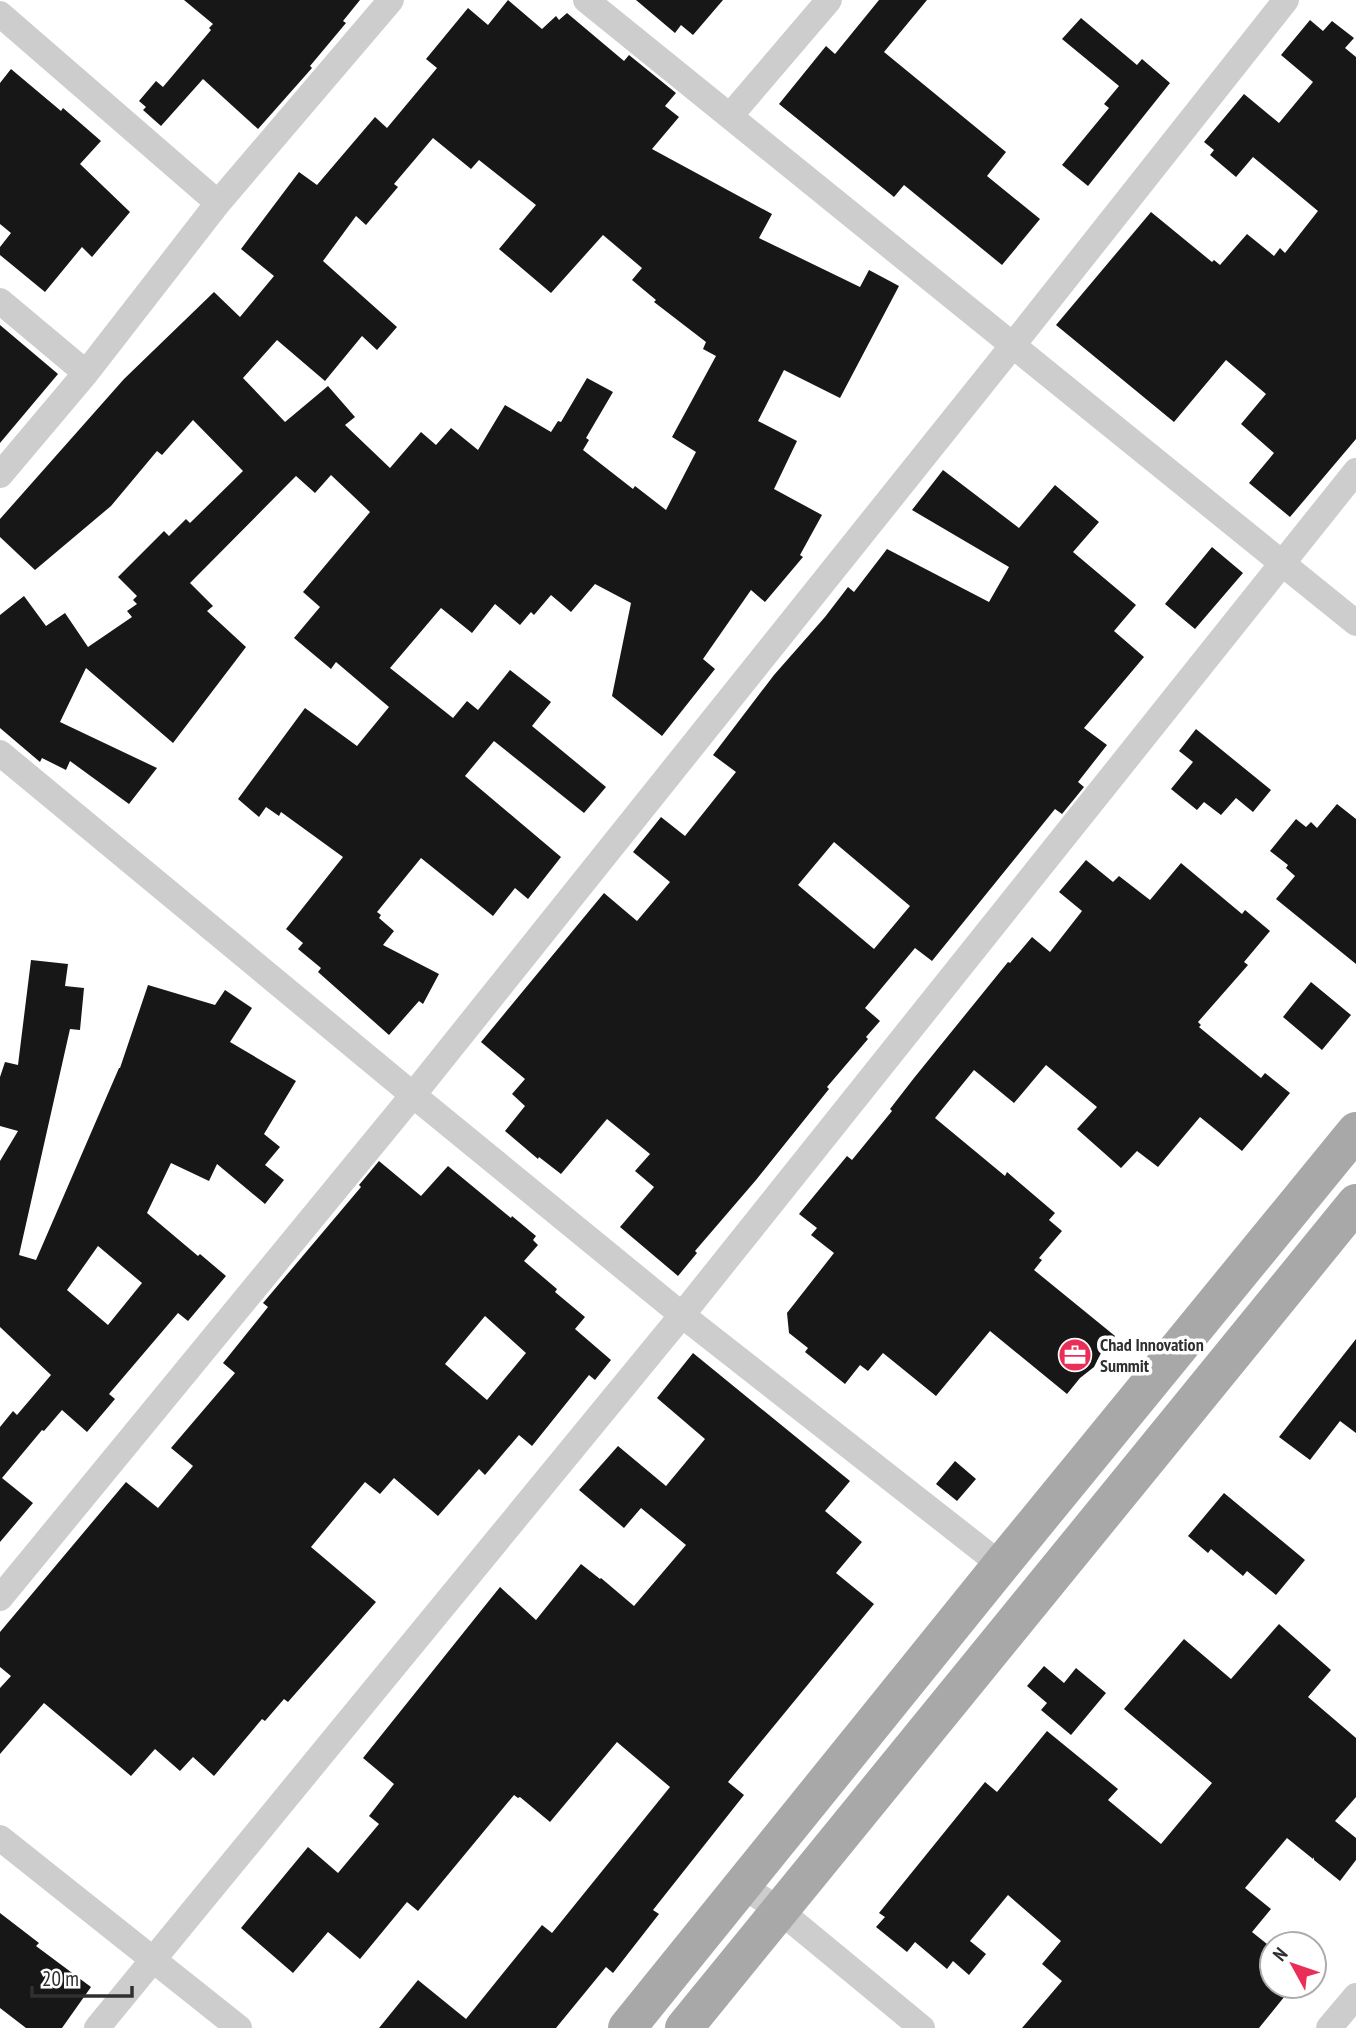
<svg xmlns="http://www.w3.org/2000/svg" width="1356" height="2028" viewBox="0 0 1356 2028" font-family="'PT Sans Narrow',sans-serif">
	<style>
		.building { fill: #171717; fill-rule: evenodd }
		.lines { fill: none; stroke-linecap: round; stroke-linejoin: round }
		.minor { stroke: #cdcdcd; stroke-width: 26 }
		.primary { stroke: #a8a8a8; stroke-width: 38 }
		.labels { text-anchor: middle; stroke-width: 7; stroke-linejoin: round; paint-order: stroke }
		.poi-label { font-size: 18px; font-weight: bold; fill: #303030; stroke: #fff; text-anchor: start }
	</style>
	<rect width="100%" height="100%" fill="#fff"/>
	<!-- building -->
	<path class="building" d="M 184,0 L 360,0 L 343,21 L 346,23 L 310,66 L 312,68 L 258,129 L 203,79 L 161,126 L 143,110 L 146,107 L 139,101 L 156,81 L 163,87 L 211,30 L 209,28 L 213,24 Z
		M 508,0 L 542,29 L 556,16 L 559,20 L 567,13 L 624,61 L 629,55 L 676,93 L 665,106 L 679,117 L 652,149 L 772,214 L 759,238 L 860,287 L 869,270 L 899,286 L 840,398 L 784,370 L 758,421 L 797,441 L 774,489 L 822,515 L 800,555 L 803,557 L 765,602 L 751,590 L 703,659 L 715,669 L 662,736 L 612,696 L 631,603 L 595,584 L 571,612 L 551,595 L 534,615 L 531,612 L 520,625 L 495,604 L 472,633 L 441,608 L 390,668 L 453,718 L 467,701 L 478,710 L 510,670 L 551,702 L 532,726 L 606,787 L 584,813 L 494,741 L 465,776 L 561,857 L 528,899 L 515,888 L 493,916 L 421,858 L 377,912 L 381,915 L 379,918 L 394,931 L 383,945 L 439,974 L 423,1004 L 419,1001 L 389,1035 L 318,972 L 321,968 L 298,949 L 303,943 L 286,929 L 343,857 L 281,812 L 279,816 L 266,807 L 259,817 L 238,799 L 305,708 L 357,746 L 389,707 L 336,662 L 331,669 L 294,638 L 320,607 L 303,592 L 370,512 L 331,475 L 315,493 L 296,476 L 190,583 L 213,606 L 207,611 L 246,647 L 173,743 L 86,668 L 60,722 L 157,768 L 129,804 L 70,761 L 66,770 L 42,758 L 40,762 L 0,728 L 0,615 L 24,596 L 46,626 L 65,613 L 88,647 L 132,617 L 127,611 L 137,604 L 133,600 L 137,596 L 118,577 L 164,531 L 169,536 L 186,519 L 190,523 L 243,471 L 193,420 L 162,455 L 157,451 L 111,506 L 35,570 L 0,537 L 0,519 L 124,379 L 214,292 L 240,317 L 274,276 L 241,249 L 299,172 L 317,185 L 375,117 L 387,128 L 437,68 L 426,59 L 468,8 L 488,25 ZM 433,138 L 471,169 L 479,160 L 536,205 L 499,249 L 551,293 L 603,235 L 642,268 L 632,280 L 656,300 L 654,302 L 706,342 L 703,349 L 716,356 L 672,437 L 696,452 L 666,510 L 635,486 L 633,489 L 583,450 L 589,440 L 586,438 L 613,392 L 587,378 L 561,422 L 558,421 L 551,432 L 505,405 L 478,450 L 451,428 L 436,445 L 421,432 L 390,468 L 345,425 L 355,417 L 328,386 L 285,422 L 243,378 L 277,340 L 325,381 L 362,336 L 377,350 L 397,327 L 323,261 L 356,216 L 366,225 L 398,187 L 394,184 Z
		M 636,0 L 723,0 L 693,35 L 681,25 L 675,33 Z
		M 879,0 L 927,0 L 884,52 L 1006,152 L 987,176 L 1040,219 L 1002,265 L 904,185 L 894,197 L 779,104 L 826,46 L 835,54 Z
		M 1081,18 L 1137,65 L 1142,59 L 1170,83 L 1088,186 L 1062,165 L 1109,108 L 1104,104 L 1119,86 L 1062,39 Z
		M 1310,20 L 1323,31 L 1332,21 L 1354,38 L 1345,48 L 1356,57 L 1356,439 L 1290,517 L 1249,483 L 1274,453 L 1241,424 L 1266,394 L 1226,360 L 1174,422 L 1056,325 L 1151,212 L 1212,262 L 1214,260 L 1220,265 L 1247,234 L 1274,256 L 1280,248 L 1285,253 L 1318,211 L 1253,157 L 1236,177 L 1210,155 L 1214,150 L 1204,142 L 1244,94 L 1279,123 L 1313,82 L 1281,55 Z
		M 11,69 L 61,111 L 63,108 L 101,141 L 80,164 L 130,212 L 92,257 L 82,247 L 45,292 L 0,255 L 0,247 L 11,233 L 0,224 L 0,83 Z
		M 0,325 L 58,374 L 0,443 Z
		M 943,470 L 1019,528 L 1055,485 L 1099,522 L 1073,552 L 1136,605 L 1114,631 L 1144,657 L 1084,728 L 1107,745 L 1078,782 L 1084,787 L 1062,814 L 1055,809 L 932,961 L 915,948 L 865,1008 L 880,1021 L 866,1037 L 868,1039 L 827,1087 L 829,1089 L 756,1180 L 695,1251 L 697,1253 L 678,1276 L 620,1227 L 654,1187 L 635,1171 L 650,1154 L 607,1119 L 561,1174 L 539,1157 L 538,1159 L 505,1131 L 525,1106 L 512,1094 L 525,1079 L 481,1042 L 604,893 L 637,921 L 670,882 L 633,852 L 661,817 L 685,836 L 736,772 L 713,755 L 774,675 L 825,617 L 848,587 L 854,592 L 887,549 L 989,602 L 1009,567 L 912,510 ZM 834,842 L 910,906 L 874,949 L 798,885 Z
		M 1212,547 L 1243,573 L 1195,629 L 1165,604 Z
		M 1196,729 L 1271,790 L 1253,812 L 1236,798 L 1221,815 L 1204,802 L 1197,810 L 1171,789 L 1193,762 L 1179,751 Z
		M 1337,804 L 1356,819 L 1356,964 L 1276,899 L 1295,876 L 1286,868 L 1288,865 L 1270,851 L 1296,819 L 1306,827 L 1311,822 L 1317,828 Z
		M 1086,860 L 1113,882 L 1119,876 L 1150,900 L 1181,863 L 1242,914 L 1245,910 L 1270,931 L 1244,962 L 1248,965 L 1198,1022 L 1201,1025 L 1199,1027 L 1261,1078 L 1265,1073 L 1290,1093 L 1242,1151 L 1200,1117 L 1158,1167 L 1137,1151 L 1121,1168 L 1077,1129 L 1097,1107 L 1046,1065 L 1014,1103 L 974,1070 L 935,1118 L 1005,1176 L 1007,1172 L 1055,1213 L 1049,1220 L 1062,1231 L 1039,1258 L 1042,1260 L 1034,1270 L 1115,1336 L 1102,1351 L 1094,1367 L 1080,1378 L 1067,1394 L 990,1331 L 936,1396 L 883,1353 L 868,1371 L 860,1365 L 845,1384 L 805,1352 L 808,1348 L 789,1333 L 787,1313 L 834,1253 L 811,1235 L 817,1228 L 799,1214 L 847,1156 L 852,1160 L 892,1111 L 890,1109 L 914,1078 L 1008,962 L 1010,963 L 1032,937 L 1050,952 L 1082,911 L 1059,892 Z
		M 31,960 L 68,964 L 65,986 L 84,988 L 80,1030 L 70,1029 L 19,1255 L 36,1260 L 119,1068 L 120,1068 L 148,985 L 215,1005 L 225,990 L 252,1008 L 230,1042 L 296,1081 L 264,1134 L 280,1147 L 265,1165 L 284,1180 L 265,1204 L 217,1164 L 209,1181 L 171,1163 L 147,1213 L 198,1256 L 200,1254 L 226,1276 L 188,1321 L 178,1313 L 109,1394 L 115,1399 L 87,1432 L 62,1410 L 44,1431 L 42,1430 L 2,1478 L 33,1503 L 0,1542 L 0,1427 L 13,1411 L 17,1415 L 51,1375 L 0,1327 L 0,1161 L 18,1131 L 0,1126 L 0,1077 L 5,1062 L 18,1065 ZM 98,1246 L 142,1283 L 108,1325 L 67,1290 Z
		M 1311,982 L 1351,1015 L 1322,1050 L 1283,1017 Z
		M 379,1161 L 421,1196 L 448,1166 L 511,1218 L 512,1216 L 536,1236 L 533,1240 L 538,1245 L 524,1261 L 557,1289 L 555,1292 L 585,1317 L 575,1329 L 611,1360 L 595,1380 L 589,1375 L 532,1446 L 519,1435 L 485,1475 L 479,1469 L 438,1516 L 394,1478 L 380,1494 L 365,1482 L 311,1547 L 376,1602 L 288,1702 L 284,1699 L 265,1721 L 262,1719 L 214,1776 L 193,1757 L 180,1771 L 155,1749 L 131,1776 L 44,1703 L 0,1754 L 0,1688 L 11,1676 L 0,1667 L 0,1632 L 126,1482 L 158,1508 L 193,1466 L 171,1448 L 235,1373 L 223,1363 L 268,1307 L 263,1303 L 361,1187 L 359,1185 ZM 485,1316 L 526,1353 L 487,1400 L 445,1364 Z
		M 1356,1339 L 1356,1433 L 1340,1421 L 1310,1460 L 1279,1437 Z
		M 693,1353 L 850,1481 L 825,1511 L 862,1542 L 836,1573 L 874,1604 L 728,1782 L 744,1795 L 653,1910 L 659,1914 L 613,1973 L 606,1967 L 556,2028 L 379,2028 L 418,1980 L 466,2019 L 542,1925 L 552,1933 L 670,1787 L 617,1742 L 550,1822 L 520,1797 L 518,1798 L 514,1795 L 418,1911 L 407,1902 L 360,1959 L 328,1932 L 293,1973 L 241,1928 L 308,1847 L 338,1873 L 379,1824 L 369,1816 L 394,1784 L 363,1758 L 500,1587 L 536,1620 L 581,1564 L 600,1579 L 601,1578 L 634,1606 L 686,1545 L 641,1508 L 624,1528 L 579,1490 L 618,1446 L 666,1486 L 705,1439 L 657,1398 Z
		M 955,1461 L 976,1479 L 957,1501 L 936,1484 Z
		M 1224,1493 L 1305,1560 L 1276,1595 L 1247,1571 L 1243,1576 L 1211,1549 L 1208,1553 L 1188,1536 Z
		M 1279,1624 L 1331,1670 L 1308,1697 L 1356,1738 L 1356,1797 L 1335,1821 L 1356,1838 L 1356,1860 L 1340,1881 L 1314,1860 L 1314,1857 L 1313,1859 L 1287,1838 L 1245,1888 L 1271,1909 L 1252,1932 L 1272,1948 L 1272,1986 L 1293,1986 L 1259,2028 L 1022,2028 L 1062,1981 L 1042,1964 L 1061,1941 L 1008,1895 L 970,1941 L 986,1954 L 969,1975 L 953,1961 L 947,1969 L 915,1942 L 907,1952 L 876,1927 L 885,1917 L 879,1913 L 985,1782 L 997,1792 L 1047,1731 L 1118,1789 L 1108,1800 L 1161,1844 L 1212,1783 L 1124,1709 L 1184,1639 L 1231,1679 Z
		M 1044,1666 L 1064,1683 L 1076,1668 L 1106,1693 L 1071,1735 L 1041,1710 L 1047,1703 L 1027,1686 Z
		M 0,1913 L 39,1943 L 36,1946 L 91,1987 L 62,2028 L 26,2028 L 0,2008 Z"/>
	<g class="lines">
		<!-- minor -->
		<path class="minor" d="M 586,0 L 1356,623
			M 0,14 L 218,203
			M 730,116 L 829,0
			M 0,301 L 86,373
			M 0,475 L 86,373 L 218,203 L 391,0
			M 0,753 L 413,1095 L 682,1315 L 1001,1565
			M 0,1598 L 413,1095 L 1013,345 L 1286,0
			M 0,1838 L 239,2028
			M 743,1886 L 779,1910 L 922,2028
			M 97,2028 L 682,1315 L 1356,471
			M 1329,2028 L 1356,1996"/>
		<!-- primary -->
		<path class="primary" d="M 627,2028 L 1001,1565 L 1356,1131
			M 684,2028 L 1356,1203"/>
	</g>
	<!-- icons -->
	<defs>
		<symbol id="office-disc" viewBox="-11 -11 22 22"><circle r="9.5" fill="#ea2e58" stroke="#fff"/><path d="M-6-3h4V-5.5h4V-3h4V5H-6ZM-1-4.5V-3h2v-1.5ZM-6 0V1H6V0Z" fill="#fff"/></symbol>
	</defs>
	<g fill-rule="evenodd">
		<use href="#office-disc" x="1056" y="1336" width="38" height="38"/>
	</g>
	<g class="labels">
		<!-- poi labels -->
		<g class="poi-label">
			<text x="1100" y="1351">Chad Innovation<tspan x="1100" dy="21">Summit</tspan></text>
		</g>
	</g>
	<!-- north arrow -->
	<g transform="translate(1293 1965) rotate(310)"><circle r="33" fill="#ffffff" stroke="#acacac" stroke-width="2"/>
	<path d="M0-5L12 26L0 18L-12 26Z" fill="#ea2e58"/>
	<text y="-10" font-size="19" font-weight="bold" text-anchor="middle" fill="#303030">N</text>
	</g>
	<!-- scale -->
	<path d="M32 1986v10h100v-10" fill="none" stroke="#303030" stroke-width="3.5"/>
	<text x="42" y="1986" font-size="21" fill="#303030" stroke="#ffffff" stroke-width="5" paint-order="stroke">20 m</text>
</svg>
